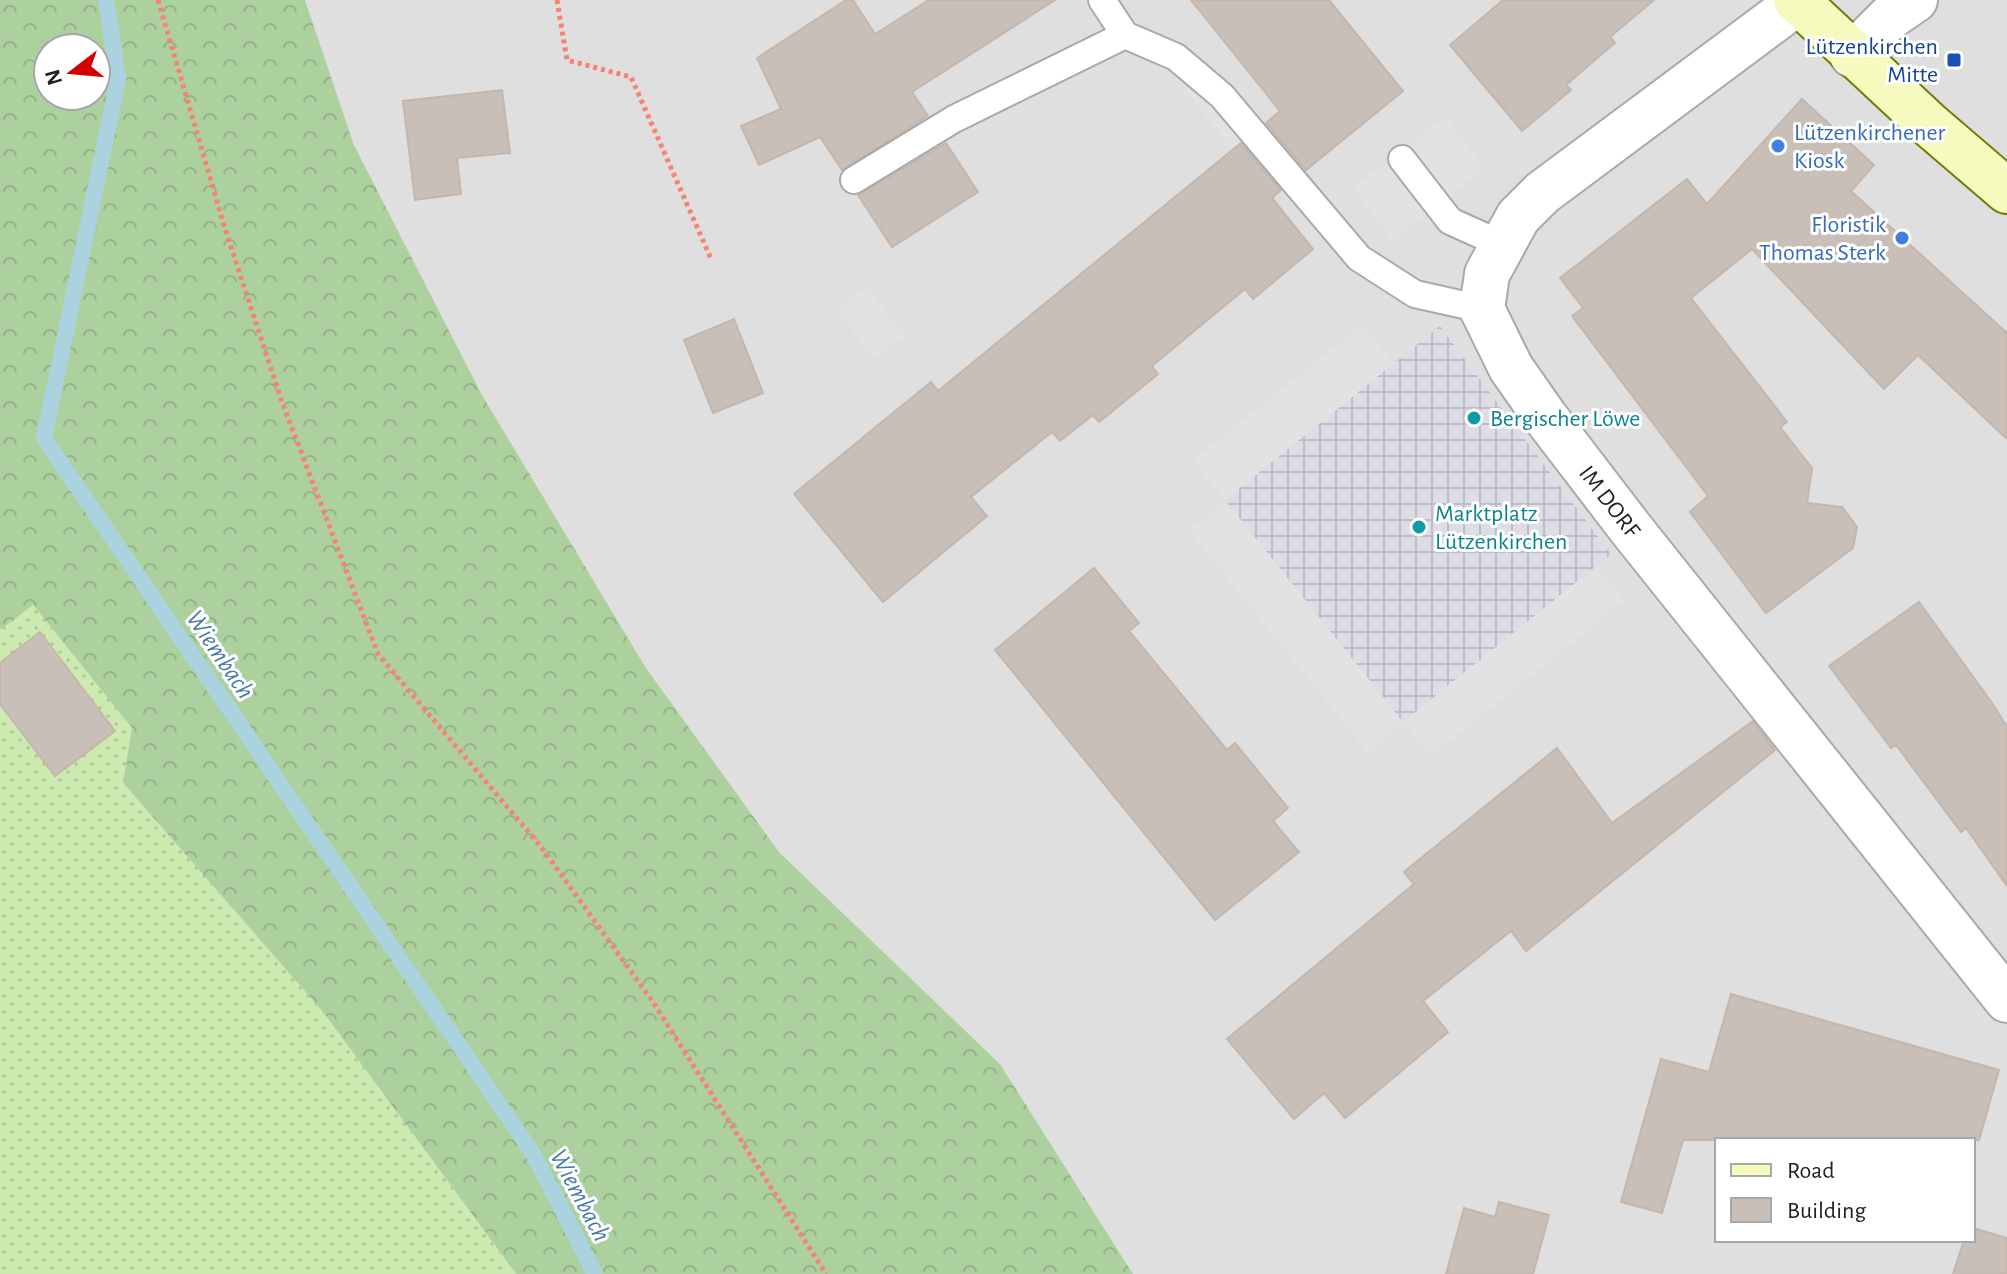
<svg xmlns="http://www.w3.org/2000/svg" width="2007" height="1274" viewBox="0 0 2007 1274" font-family="'Alegreya Sans',sans-serif">
	<style>
		.residential { fill: #e0dfdf; fill-rule: evenodd }
		.grass { fill: url(#grass-dots) }
		.forest { fill: url(#forest-crowns); fill-rule: evenodd }
		.parking { fill: #e2e2e2 }
		.plaza { fill: url(#plaza-grid) }
		.lines { fill: none; stroke-linecap: round; stroke-linejoin: round }
		.stream { stroke: #aad3df; stroke-width: 16 }
		.building { fill: #c7bfb8; stroke: #c4b6ab; stroke-width: 2 }
		.service-casing { stroke: #a9a9a9; stroke-width: 30 }
		.minor-casing { stroke: #a9a9a9; stroke-width: 48 }
		.secondary-casing { stroke: #707d05; stroke-width: 48 }
		.path { stroke: #fa8072; stroke-width: 5; stroke-dasharray: 4 4; stroke-linecap: butt }
		.service { stroke: #fff; stroke-width: 26 }
		.minor { stroke: #fff; stroke-width: 44 }
		.secondary { stroke: #f7fabf; stroke-width: 44 }
		.transit-dot { fill: #1a4fb4; stroke: #fff; stroke-width: 3 }
		.shop-dot { fill: #3f7fe0; stroke: #fff; stroke-width: 3 }
		.culture-dot { fill: #0f9aa8; stroke: #fff; stroke-width: 3 }
		.labels { text-anchor: middle; stroke-width: 6; stroke-linejoin: round; paint-order: stroke }
		.transit-label { font-size: 24px; fill: #164399; stroke: #fff; text-anchor: end }
		.shop-label { font-size: 24px; fill: #366cbe; stroke: #fff; text-anchor: start }
		.culture-label { font-size: 24px; fill: #0d838f; stroke: #fff; text-anchor: start }
		.street-label { font-size: 24px; fill: #222; stroke: #fff }
		.water-label { font-size: 26px; font-style: italic; fill: #4a7aab; stroke: #fff }
	</style>
	<defs>
		<pattern id="grass-dots" width="8" height="8" patternUnits="userSpaceOnUse" patternTransform="scale(2)"><rect width="8" height="8" fill="#cdebb0"/><path d="M2 2h.1M6 6h.1" fill="none" stroke="#b0c997" stroke-width="1.8" stroke-linecap="round"/></pattern>
		<pattern id="forest-crowns" width="20" height="18" patternUnits="userSpaceOnUse" patternTransform="scale(2)"><rect width="20" height="18" fill="#add19e"/><path d="M2 6a3 3 0 1 1 6 0M12 15a3 3 0 1 1 6 0" fill="none" stroke="#95b388"/></pattern>
		<pattern id="plaza-grid" width="8" height="8" patternUnits="userSpaceOnUse" patternTransform="scale(2)"><rect width="8" height="8" fill="#dddde8"/><path d="M0 4h8M4 0v8" fill="none" stroke="#bdbdc7"/></pattern>
	</defs>
	<rect width="100%" height="100%" fill="#f2efe9"/>
	<!-- residential -->
	<path class="residential" d="M 305,0 L 2007,0 L 2007,1274 L 1133,1274 L 1000,1064 L 779,852 L 646,668 L 482,395 L 354,145 ZM 1717,1140 L 1973,1140 L 1973,1240 L 1717,1240 Z"/>
	<!-- grass -->
	<path class="grass" d="M 32,604 L 133,728 L 123,783 L 323,1012 L 516,1274 L 0,1274 L 0,630 Z"/>
	<!-- forest -->
	<path class="forest" d="M 0,0 L 305,0 L 354,145 L 482,395 L 646,668 L 779,852 L 1000,1064 L 1133,1274 L 516,1274 L 323,1012 L 123,783 L 132,728 L 33,605 L 0,630 ZM 48,48 L 96,48 L 96,96 L 48,96 Z"/>
	<!-- parking -->
	<path class="parking" d="M 1197,80 L 1256,153 L 1244,163 L 1184,90 Z
		M 1445,116 L 1485,168 L 1393,241 L 1353,188 Z
		M 867,286 L 905,335 L 874,359 L 837,310 Z
		M 1363,324 L 1394,364 L 1225,500 L 1403,722 L 1597,566 L 1625,600 L 1432,756 L 1403,723 L 1368,753 L 1189,530 L 1225,500 L 1192,461 Z"/>
	<!-- plaza -->
	<path class="plaza" d="M 1440,326 L 1611,554 L 1403,722 L 1225,500 Z"/>
	<g class="lines">
		<!-- stream -->
		<path class="stream" d="M 106,0 L 118,79 L 44,438 L 534,1155 L 595,1274"/>
	</g>
	<!-- building -->
	<path class="building" d="M 846,0 L 853,0 L 875,34 L 929,0 L 1055,0 L 912,92 L 928,116 L 842,170 L 820,137 L 759,165 L 741,126 L 781,109 L 757,58 Z
		M 1191,0 L 1329,0 L 1403,91 L 1306,170 L 1266,123 L 1280,111 Z
		M 1503,0 L 1654,0 L 1610,37 L 1615,43 L 1566,85 L 1571,90 L 1522,131 L 1450,45 Z
		M 502,90 L 510,153 L 457,158 L 461,194 L 415,200 L 403,101 Z
		M 1802,99 L 1874,165 L 1851,191 L 2007,333 L 2007,439 L 1918,355 L 1884,389 L 1752,249 L 1691,298 L 1787,422 L 1780,427 L 1812,468 L 1807,503 L 1842,507 L 1857,527 L 1853,548 L 1766,613 L 1690,512 L 1708,496 L 1572,316 L 1583,308 L 1560,278 L 1687,179 L 1707,204 Z
		M 946,143 L 978,192 L 892,247 L 858,195 Z
		M 1241,143 L 1281,190 L 1272,198 L 1313,249 L 1253,299 L 1245,289 L 1152,366 L 1158,374 L 1099,422 L 1093,415 L 1060,441 L 1052,432 L 971,497 L 987,516 L 883,602 L 794,494 L 931,382 L 938,391 Z
		M 734,319 L 763,393 L 713,413 L 684,340 Z
		M 1094,568 L 1139,623 L 1129,631 L 1227,750 L 1235,743 L 1288,808 L 1273,821 L 1299,852 L 1215,920 L 995,650 Z
		M 1919,602 L 1992,703 L 2007,727 L 2007,886 L 1966,828 L 1961,832 L 1896,745 L 1891,748 L 1829,666 Z
		M 40,632 L 115,731 L 55,776 L 0,704 L 0,663 Z
		M 1753,721 L 1775,750 L 1526,951 L 1511,931 L 1423,1001 L 1448,1032 L 1345,1118 L 1324,1093 L 1294,1119 L 1227,1039 L 1414,884 L 1404,872 L 1557,748 L 1612,823 Z
		M 1731,994 L 1999,1070 L 1979,1140 L 1683,1140 L 1662,1213 L 1621,1202 L 1661,1059 L 1709,1072 Z
		M 1499,1202 L 1549,1215 L 1533,1274 L 1446,1274 L 1464,1208 L 1495,1217 Z
		M 1973,1228 L 2007,1238 L 2007,1274 L 1953,1274 L 1964,1240 L 1973,1240 Z"/>
	<g class="lines">
		<defs>
			<path id="service" d="M 1102,0 L 1125,35 L 1176,57 L 1222,96 L 1359,258 L 1415,294 L 1482,309
				M 1402,159 L 1450,221 L 1501,244
				M 854,180 L 954,119 L 1125,35"/>
			<g id="minor">
				<path id="s1" d="M 1797,3 L 1542,193 L 1518,217 L 1487,274 L 1482,309 L 1511,368 L 1546,418 L 1631,529 L 2007,1000"/>
				<path d="M 1852,55 L 1890,17 L 1915,0"/>
			</g>
			<path id="secondary" d="M 1796,0 L 1930,125 L 2007,191"/>
		</defs>
		<!-- service casing -->
		<use href="#service" class="service-casing"/>
		<!-- minor casing -->
		<use href="#minor" class="minor-casing"/>
		<!-- secondary casing -->
		<use href="#secondary" class="secondary-casing"/>
		<!-- path -->
		<path class="path" d="M 158,0 L 226,232 L 282,402 L 378,654 L 542,848 L 653,1002 L 826,1274
			M 557,0 L 567,60 L 631,77 L 712,261"/>
		<!-- service -->
		<use href="#service" class="service"/>
		<!-- minor -->
		<use href="#minor" class="minor"/>
		<!-- secondary -->
		<use href="#secondary" class="secondary"/>
	</g>
	<!-- markers -->
	<rect class="transit-dot" x="1946" y="52" width="16" height="16" rx="4"/>
	<g class="shop-dot">
		<circle cx="1778" cy="146" r="8"/>
		<circle cx="1902" cy="238" r="8"/>
	</g>
	<g class="culture-dot">
		<circle cx="1474" cy="418" r="8"/>
		<circle cx="1419" cy="527" r="8"/>
	</g>
	<g class="labels">
		<!-- transit labels -->
		<g class="transit-label">
			<text x="1938" y="54">Lützenkirchen<tspan x="1938" dy="28">Mitte</tspan></text>
		</g>
		<!-- shop labels -->
		<g class="shop-label">
			<text x="1794" y="140">Lützenkirchener<tspan x="1794" dy="28">Kiosk</tspan></text>
			<text x="1886" y="232" text-anchor="end">Floristik<tspan x="1886" dy="28">Thomas Sterk</tspan></text>
		</g>
		<!-- culture labels -->
		<g class="culture-label">
			<text x="1490" y="426">Bergischer Löwe</text>
			<text x="1435" y="521">Marktplatz<tspan x="1435" dy="28">Lützenkirchen</tspan></text>
		</g>
		<!-- street labels -->
		<g class="street-label">
			<text dy="8" stroke="none"><textPath href="#s1" startOffset="684">IM DORF</textPath></text>
		</g>
		<!-- water labels -->
		<g class="water-label">
			<text transform="translate(221 654) rotate(56)" y="9">Wiembach</text>
			<text transform="translate(581 1195) rotate(62)" y="9">Wiembach</text>
		</g>
	</g>
	<!-- legend -->
	<rect x="1715" y="1138" width="260" height="104" fill="#ffffff" stroke="#a7a7a7" stroke-width="2"/>
	<rect x="1731" y="1164" width="40" height="12" fill="#f7fabf" stroke="#a7a7a7" stroke-width="2"/>
	<text x="1787" y="1178" font-size="24" fill="#222222">Road</text>
	<rect x="1731" y="1198" width="40" height="24" fill="#c7bfb8" stroke="#a7a7a7" stroke-width="2"/>
	<text x="1787" y="1218" font-size="24" fill="#222222">Building</text>
	<!-- north arrow -->
	<g transform="translate(72 72) rotate(254)"><circle r="38" fill="#ffffff" stroke="#a7a7a7" stroke-width="2"/>
	<path d="M0-6L14 30L0 20L-14 30Z" fill="#d40000"/>
	<text y="-12" font-size="22" font-weight="bold" text-anchor="middle" fill="#222222">N</text>
	</g>
</svg>
